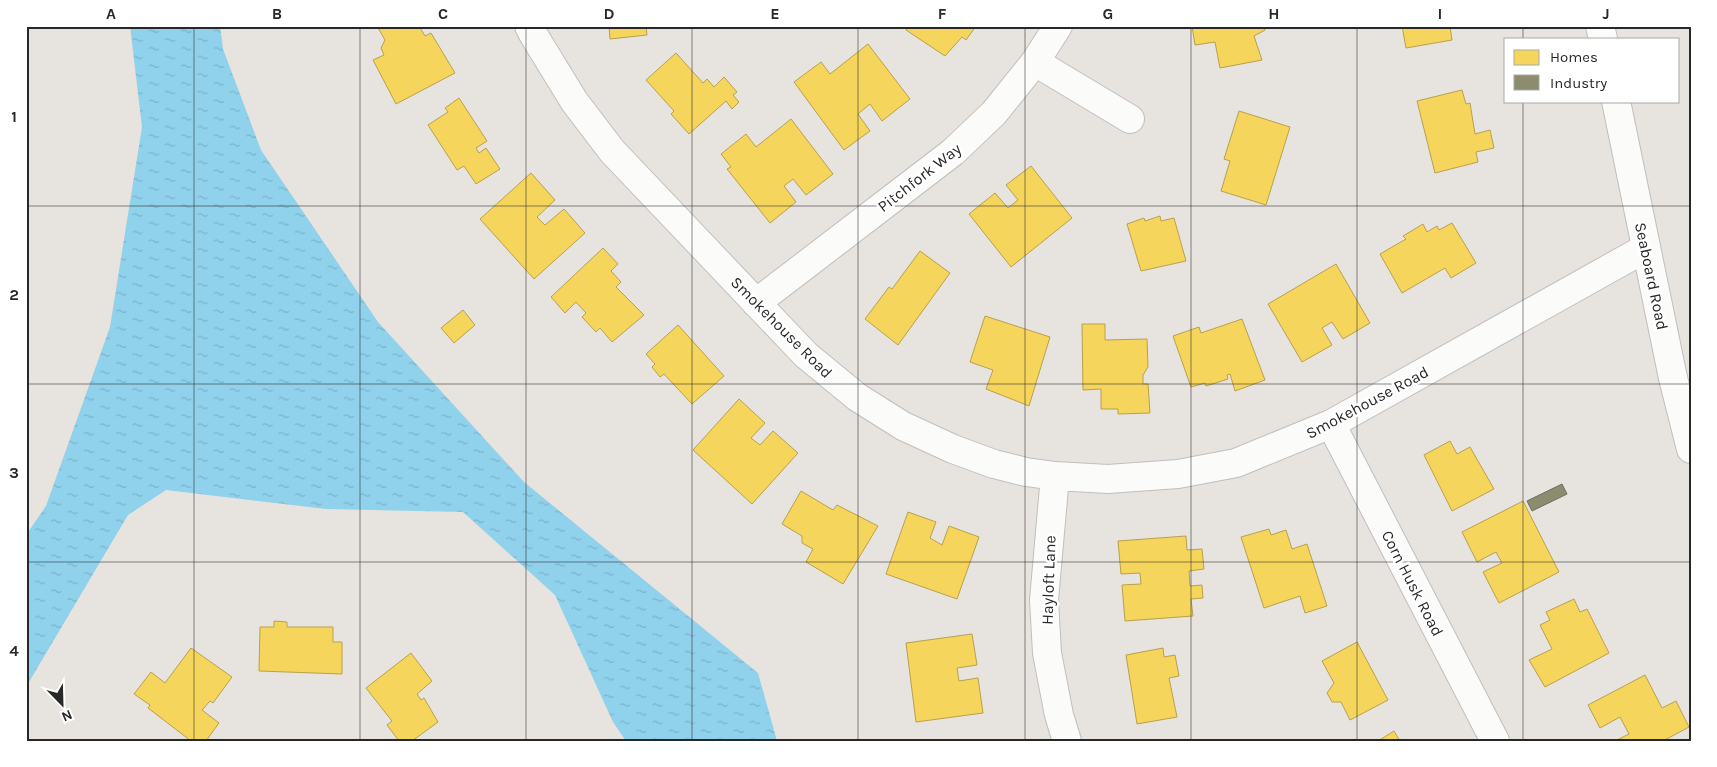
<svg xmlns="http://www.w3.org/2000/svg" width="1717" height="767" viewBox="0 0 1717 767" font-family="Karla,sans-serif">
	<style>
		.water { fill: url(#water-ripples) }
		.homes { fill: #f6d55c; stroke: #b8a14c }
		.industry { fill: #8c8c6e; stroke: #6e6e59 }
		.lines { fill: none; stroke-linecap: round; stroke-linejoin: round }
		.minor-casing { stroke: #c0bfc0; stroke-width: 30 }
		.minor { stroke: #fbfbfa; stroke-width: 28 }
		.grid { fill: none; stroke: #282828; stroke-width: 1; stroke-opacity: 0.55 }
		.labels { text-anchor: middle; stroke-width: 5; stroke-linejoin: round; paint-order: stroke }
		.street-label { font-size: 16px; fill: #282828; stroke: #fff }
		.neatline { fill: none; stroke: #282828; stroke-width: 2 }
		.grid-label { font-size: 16px; text-anchor: middle; font-weight: bold; fill: #282828 }
	</style>
	<defs>
		<pattern id="water-ripples" width="26" height="14" patternUnits="userSpaceOnUse" patternTransform="scale(1.25)"><rect width="26" height="14" fill="#90d1eb"/><path d="M2 4q2-2 4 0t4 0M15 11q2-2 4 0t4 0" fill="none" stroke="#7cb3ca"/></pattern>
	</defs>
	<rect width="100%" height="100%" fill="#e7e3de"/>
	<!-- water -->
	<path class="water" d="M 130,26 L 220,26 L 223,49 L 261,150 L 378,322 L 524,482 L 758,673 L 777,741 L 626,741 L 613,722 L 555,595 L 463,512 L 326,509 L 166,490 L 128,515 L 26,687 L 26,535 L 46,506 L 110,327 L 142,127 Z"/>
	<!-- homes -->
	<path class="homes" d="M 377,26 L 419,26 L 425,36 L 431,33 L 455,73 L 396,104 L 373,60 L 384,55 L 381,48 L 385,40 Z
		M 609,26 L 646,26 L 647,35 L 610,39 Z
		M 909,26 L 976,26 L 966,40 L 962,37 L 945,56 L 906,30 Z
		M 1192,26 L 1264,26 L 1265,30 L 1254,36 L 1262,60 L 1220,68 L 1215,42 L 1195,45 Z
		M 1402,26 L 1450,26 L 1452,40 L 1406,48 Z
		M 868,44 L 910,99 L 882,121 L 870,104 L 858,114 L 870,131 L 844,150 L 794,82 L 821,62 L 830,74 Z
		M 676,53 L 703,83 L 707,79 L 714,87 L 724,77 L 737,92 L 733,95 L 739,102 L 732,109 L 726,101 L 689,134 L 671,114 L 674,111 L 646,80 Z
		M 1462,90 L 1466,104 L 1470,103 L 1475,134 L 1490,130 L 1494,148 L 1476,152 L 1478,162 L 1435,173 L 1417,101 Z
		M 459,98 L 487,141 L 476,148 L 479,153 L 486,148 L 500,169 L 476,184 L 464,166 L 457,170 L 428,125 L 448,112 L 445,108 Z
		M 1239,111 L 1290,127 L 1266,205 L 1221,191 L 1230,161 L 1224,159 Z
		M 791,119 L 833,174 L 806,195 L 793,179 L 784,186 L 796,202 L 770,223 L 727,169 L 731,167 L 721,154 L 746,134 L 756,147 Z
		M 1031,166 L 1072,218 L 1011,267 L 969,214 L 995,193 L 1008,208 L 1018,200 L 1006,185 Z
		M 531,173 L 555,200 L 537,217 L 545,225 L 564,209 L 585,233 L 534,279 L 480,219 Z
		M 1160,216 L 1161,221 L 1174,218 L 1186,261 L 1141,271 L 1127,224 L 1144,218 L 1145,221 Z
		M 1452,223 L 1476,263 L 1451,278 L 1445,268 L 1402,293 L 1380,254 L 1406,239 L 1403,236 L 1423,224 L 1427,232 L 1437,226 L 1439,230 Z
		M 603,248 L 618,264 L 611,271 L 621,282 L 616,287 L 644,315 L 612,342 L 600,328 L 596,332 L 582,317 L 586,313 L 576,302 L 565,313 L 551,297 Z
		M 920,251 L 950,273 L 898,345 L 865,319 L 889,287 L 892,289 Z
		M 1336,264 L 1370,323 L 1343,339 L 1332,322 L 1322,328 L 1332,345 L 1302,362 L 1268,304 Z
		M 463,310 L 475,325 L 454,343 L 441,328 Z
		M 985,316 L 1050,337 L 1029,406 L 986,389 L 993,370 L 970,362 Z
		M 1242,319 L 1265,380 L 1235,391 L 1230,374 L 1227,375 L 1228,379 L 1206,386 L 1205,383 L 1191,387 L 1173,336 L 1199,327 L 1201,333 Z
		M 1082,324 L 1105,324 L 1105,340 L 1147,339 L 1148,367 L 1143,375 L 1143,384 L 1148,384 L 1150,413 L 1118,414 L 1118,409 L 1101,409 L 1101,389 L 1083,390 Z
		M 678,325 L 724,376 L 692,404 L 664,374 L 660,377 L 652,367 L 655,364 L 646,354 Z
		M 739,399 L 765,423 L 751,438 L 760,445 L 773,431 L 798,453 L 752,504 L 693,450 Z
		M 1450,441 L 1457,454 L 1470,447 L 1494,489 L 1452,511 L 1424,455 Z
		M 801,491 L 833,510 L 837,505 L 878,526 L 843,584 L 806,562 L 813,549 L 802,543 L 802,536 L 782,524 Z
		M 1523,501 L 1559,572 L 1499,603 L 1483,572 L 1502,563 L 1496,552 L 1477,562 L 1462,532 Z
		M 908,512 L 936,522 L 930,538 L 942,545 L 949,526 L 979,537 L 957,599 L 886,574 Z
		M 1269,529 L 1271,535 L 1286,530 L 1292,549 L 1307,544 L 1327,606 L 1305,613 L 1300,596 L 1264,608 L 1241,537 Z
		M 1186,536 L 1187,550 L 1202,549 L 1204,569 L 1189,571 L 1190,586 L 1202,585 L 1203,598 L 1191,599 L 1193,616 L 1125,621 L 1122,585 L 1141,584 L 1140,573 L 1121,574 L 1118,541 Z
		M 1574,599 L 1580,612 L 1587,609 L 1609,653 L 1545,687 L 1529,660 L 1552,649 L 1540,625 L 1550,620 L 1546,612 Z
		M 274,621 L 287,622 L 287,627 L 333,627 L 333,642 L 342,642 L 342,674 L 259,671 L 260,627 L 274,627 Z
		M 972,634 L 977,665 L 957,668 L 959,681 L 978,678 L 983,713 L 916,722 L 906,643 Z
		M 1357,642 L 1388,700 L 1350,720 L 1341,702 L 1332,702 L 1327,693 L 1334,683 L 1322,661 Z
		M 191,648 L 232,677 L 213,703 L 210,701 L 202,710 L 219,723 L 206,741 L 191,741 L 148,708 L 150,705 L 134,694 L 151,672 L 165,683 Z
		M 1163,648 L 1164,657 L 1175,655 L 1179,676 L 1169,678 L 1177,717 L 1137,724 L 1126,655 Z
		M 411,653 L 432,681 L 417,694 L 421,700 L 424,698 L 438,722 L 412,741 L 399,741 L 387,725 L 392,721 L 366,688 Z
		M 1645,675 L 1662,708 L 1676,701 L 1689,727 L 1663,741 L 1615,741 L 1629,734 L 1620,717 L 1600,728 L 1588,705 Z
		M 1394,731 L 1400,741 L 1378,741 Z"/>
	<!-- industry -->
	<path class="industry" d="M 1562,484 L 1567,494 L 1532,511 L 1527,501 Z"/>
	<g class="lines">
		<defs>
			<path id="minor" d="M 529,26 L 533,34 L 574,101 L 612,151 L 806,355 L 857,397 L 903,426 L 953,449 L 994,464 L 1026,472 L 1055,476 L 1108,479 L 1178,474 L 1236,463 L 1331,424 L 1646,248
				M 1600,26 L 1603,39
				M 1035,62 L 1130,119
				M 1616,101 L 1673,378 L 1691,449
				M 756,303 L 953,152 L 994,113 L 1035,62 L 1058,26
				M 1331,424 L 1495,741
				M 1055,476 L 1044,600 L 1047,653 L 1059,715 L 1067,741"/>
		</defs>
		<!-- minor casing -->
		<use href="#minor" class="minor-casing"/>
		<!-- minor -->
		<use href="#minor" class="minor"/>
	</g>
	<!-- grid -->
	<path class="grid" d="M 194,26 L 194,741M 360,26 L 360,741M 526,26 L 526,741M 692,26 L 692,741M 858,26 L 858,741M 1025,26 L 1025,741M 1191,26 L 1191,741M 1357,26 L 1357,741M 1523,26 L 1523,39M 1523,101 L 1523,741M 26,206 L 1691,206M 26,384 L 1691,384M 26,562 L 1691,562"/>
	<g class="labels">
		<!-- street labels -->
		<g class="street-label">
			<text transform="translate(919 177) rotate(-38)" y="6">Pitchfork Way</text>
			<text transform="translate(1652 276) rotate(78)" y="6">Seaboard Road</text>
			<text transform="translate(782 327) rotate(45)" y="6">Smokehouse Road</text>
			<text transform="translate(1367 402) rotate(-28)" y="6">Smokehouse Road</text>
			<text transform="translate(1048 580) rotate(-88)" y="6">Hayloft Lane</text>
			<text transform="translate(1413 583) rotate(63)" y="6">Corn Husk Road</text>
		</g>
	</g>
	<!-- border -->
	<rect width="1717" height="767" fill="none" stroke="#ffffff" stroke-width="55"/>
	<!-- legend -->
	<rect x="1504" y="38" width="175" height="65" fill="#ffffff" stroke="#a9a9a9"/>
	<rect x="1514" y="50" width="25" height="15" fill="#f6d55c" stroke="#a9a9a9"/>
	<text x="1550" y="62" font-size="15" fill="#282828">Homes</text>
	<rect x="1514" y="75" width="25" height="15" fill="#8c8c6e" stroke="#a9a9a9"/>
	<text x="1550" y="88" font-size="15" fill="#282828">Industry</text>
	<!-- north arrow -->
	<g transform="translate(62 704) rotate(157)" stroke="#ffffff" stroke-width="4" paint-order="stroke">
	<path d="M0-4L9 19L0 12L-9 19Z" fill="#282828"/>
	<text y="-8" font-size="14" font-weight="bold" text-anchor="middle" fill="#282828">N</text>
	</g>
	<rect x="28" y="28" width="1662" height="712" class="neatline"/>
	<g class="grid-label">
		<text x="111" y="19">A</text>
		<text x="277" y="19">B</text>
		<text x="443" y="19">C</text>
		<text x="609" y="19">D</text>
		<text x="775" y="19">E</text>
		<text x="942" y="19">F</text>
		<text x="1108" y="19">G</text>
		<text x="1274" y="19">H</text>
		<text x="1440" y="19">I</text>
		<text x="1606" y="19">J</text>
		<text x="14" y="122">1</text>
		<text x="14" y="300">2</text>
		<text x="14" y="478">3</text>
		<text x="14" y="656">4</text>
	</g>
</svg>
